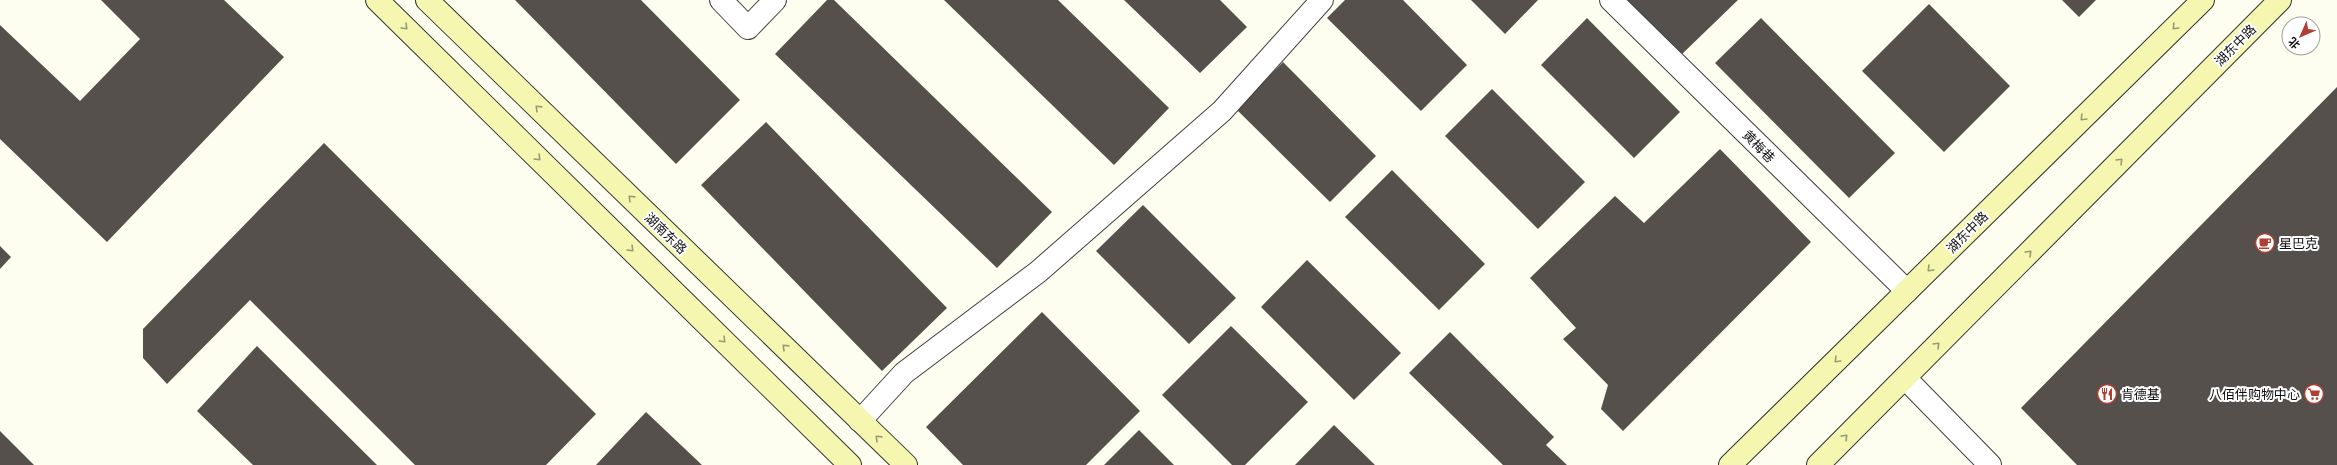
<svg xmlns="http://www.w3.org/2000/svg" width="2337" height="465" viewBox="0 0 2337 465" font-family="'Libre Baskerville','Noto Sans SC',serif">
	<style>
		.building { fill: #55504b }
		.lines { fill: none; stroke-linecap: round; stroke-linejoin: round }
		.street-casing { stroke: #414141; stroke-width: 24 }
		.secondary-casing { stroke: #303030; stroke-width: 24 }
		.street { stroke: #fff; stroke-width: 22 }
		.secondary { stroke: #f5f7b1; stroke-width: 22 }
		.oneway { stroke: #999a70 }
		.labels { text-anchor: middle; stroke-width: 4; stroke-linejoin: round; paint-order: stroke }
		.street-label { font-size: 13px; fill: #0e0e0e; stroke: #fff }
		.poi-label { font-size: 13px; fill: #0e0e0e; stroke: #fff; text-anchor: start }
	</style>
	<rect width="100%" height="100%" fill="#fdfdf0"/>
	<!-- building -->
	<path class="building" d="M 101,0 L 224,0 L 284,57 L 107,242 L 0,139 L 0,25 L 80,101 L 140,39 Z
		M 515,0 L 641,0 L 740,100 L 676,164 Z
		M 827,0 L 834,0 L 1052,212 L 997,268 L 775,54 Z
		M 944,0 L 1058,0 L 1169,108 L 1114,165 Z
		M 1124,0 L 1220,0 L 1247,27 L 1200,73 Z
		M 1345,0 L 1403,0 L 1467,65 L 1421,111 L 1327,18 Z
		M 1471,0 L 1538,0 L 1505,34 Z
		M 1627,0 L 1738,0 L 1681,55 Z
		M 2062,0 L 2096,0 L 2079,17 Z
		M 1929,4 L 2010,86 L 1944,152 L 1862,71 Z
		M 1587,18 L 1680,112 L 1634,158 L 1541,65 Z
		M 1761,18 L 1895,153 L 1849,198 L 1715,63 Z
		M 1283,62 L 1376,156 L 1330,202 L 1236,109 Z
		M 2337,87 L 2337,465 L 2077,465 L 2021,408 Z
		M 1492,89 L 1585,182 L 1538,229 L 1445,136 Z
		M 766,122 L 947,308 L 882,371 L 701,185 Z
		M 324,143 L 596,414 L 546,465 L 415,465 L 250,300 L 167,384 L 143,358 L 143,329 Z
		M 1720,149 L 1811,242 L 1623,431 L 1601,409 L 1608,385 L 1563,339 L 1576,328 L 1530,278 L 1615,196 L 1644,223 Z
		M 1392,170 L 1485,264 L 1439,310 L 1345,217 Z
		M 1143,205 L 1236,298 L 1189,344 L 1096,251 Z
		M 0,246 L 11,257 L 0,269 Z
		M 1307,260 L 1401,353 L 1354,400 L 1261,307 Z
		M 1042,312 L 1140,411 L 1086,465 L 963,465 L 926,427 Z
		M 1231,326 L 1308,402 L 1245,465 L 1232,465 L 1162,395 Z
		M 1450,332 L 1554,437 L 1546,445 L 1567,465 L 1503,465 L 1409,373 Z
		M 257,346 L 377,465 L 253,465 L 197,411 Z
		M 646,412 L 702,465 L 596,465 Z
		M 1334,425 L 1375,465 L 1295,465 Z
		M 1139,430 L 1174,465 L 1104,465 Z
		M 0,431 L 34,465 L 0,465 Z"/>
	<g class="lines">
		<defs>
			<path id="street" d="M 721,0 L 748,28 L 775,0
				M 1611,0 L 1907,291
				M 1905,378 L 1990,465
				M 860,421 L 904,373 L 1038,272 L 1222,111 L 1322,0"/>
			<path id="secondary" d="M 377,0 L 850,465
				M 427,0 L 906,465
				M 1730,465 L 2203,0
				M 1818,465 L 2280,0"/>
		</defs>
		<!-- street casing -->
		<use href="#street" class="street-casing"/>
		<!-- secondary casing -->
		<use href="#secondary" class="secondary-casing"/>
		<!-- street -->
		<use href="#street" class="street"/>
		<!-- secondary -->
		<use href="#secondary" class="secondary"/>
	</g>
	<!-- one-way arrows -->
	<defs><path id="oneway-chevron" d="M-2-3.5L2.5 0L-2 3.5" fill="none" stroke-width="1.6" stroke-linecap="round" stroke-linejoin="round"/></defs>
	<g class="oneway">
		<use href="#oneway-chevron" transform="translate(405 27) rotate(45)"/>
		<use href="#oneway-chevron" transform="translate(2175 27) rotate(135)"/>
		<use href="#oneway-chevron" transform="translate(538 108) rotate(-136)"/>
		<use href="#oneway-chevron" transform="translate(2083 118) rotate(135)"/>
		<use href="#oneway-chevron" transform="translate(538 158) rotate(45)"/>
		<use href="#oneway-chevron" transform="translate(2120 161) rotate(-45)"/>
		<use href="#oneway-chevron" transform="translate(631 198) rotate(-136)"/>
		<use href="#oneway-chevron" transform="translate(631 249) rotate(45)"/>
		<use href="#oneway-chevron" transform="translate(2029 253) rotate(-45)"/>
		<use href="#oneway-chevron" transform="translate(1930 269) rotate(135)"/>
		<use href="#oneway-chevron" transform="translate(723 340) rotate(45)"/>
		<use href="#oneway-chevron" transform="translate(1937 345) rotate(-45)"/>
		<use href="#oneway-chevron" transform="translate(785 347) rotate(-136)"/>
		<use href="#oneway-chevron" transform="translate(1837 360) rotate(135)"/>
		<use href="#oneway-chevron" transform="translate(1845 437) rotate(-45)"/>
		<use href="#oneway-chevron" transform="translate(878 438) rotate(-136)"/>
	</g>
	<!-- icons -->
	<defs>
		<symbol id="cafe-ring" viewBox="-11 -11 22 22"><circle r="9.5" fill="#fff" stroke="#b03e33" stroke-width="1.5"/><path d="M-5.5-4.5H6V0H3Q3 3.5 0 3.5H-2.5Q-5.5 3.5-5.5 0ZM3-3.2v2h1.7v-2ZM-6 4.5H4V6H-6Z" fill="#b03e33"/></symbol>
		<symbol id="restaurant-ring" viewBox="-11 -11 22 22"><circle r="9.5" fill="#fff" stroke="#b03e33" stroke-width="1.5"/><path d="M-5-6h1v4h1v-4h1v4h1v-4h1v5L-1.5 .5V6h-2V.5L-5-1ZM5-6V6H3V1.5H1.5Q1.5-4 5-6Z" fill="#b03e33"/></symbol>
		<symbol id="supermarket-ring" viewBox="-11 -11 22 22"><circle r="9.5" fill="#fff" stroke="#b03e33" stroke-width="1.5"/><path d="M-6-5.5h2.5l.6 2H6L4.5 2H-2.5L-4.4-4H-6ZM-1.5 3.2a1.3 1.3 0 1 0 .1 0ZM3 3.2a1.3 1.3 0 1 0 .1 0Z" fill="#b03e33"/></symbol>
	</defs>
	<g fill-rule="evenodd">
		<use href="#cafe-ring" x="2254" y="232" width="22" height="22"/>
		<use href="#restaurant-ring" x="2096" y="383" width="22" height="22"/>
		<use href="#supermarket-ring" x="2303" y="383" width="22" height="22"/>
	</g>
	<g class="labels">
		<!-- street labels -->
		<g class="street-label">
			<text transform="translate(2235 45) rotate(-45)" y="5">湖东中路</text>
			<text transform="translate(1759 146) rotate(45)" y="5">黄梅巷</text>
			<text transform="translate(1967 232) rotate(-45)" y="5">湖东中路</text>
			<text transform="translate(666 233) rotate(44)" y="5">湖南东路</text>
		</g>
		<!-- poi labels -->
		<g class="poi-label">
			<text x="2279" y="248">星巴克</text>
			<text x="2121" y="399">肯德基</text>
			<text x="2300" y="399" text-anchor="end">八佰伴购物中心</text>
		</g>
	</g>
	<!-- north arrow -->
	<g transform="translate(2301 36) rotate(225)"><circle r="19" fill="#ffffff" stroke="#9f9f9f"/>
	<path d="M0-3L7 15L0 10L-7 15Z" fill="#b03e33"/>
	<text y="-6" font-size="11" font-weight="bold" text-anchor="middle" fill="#0e0e0e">北</text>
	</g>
</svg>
